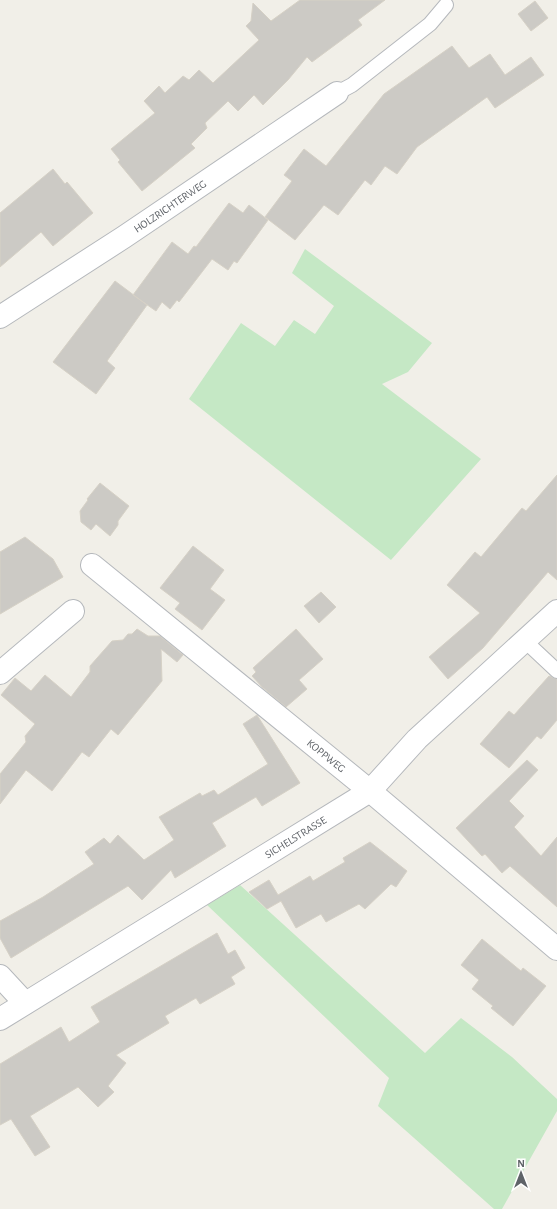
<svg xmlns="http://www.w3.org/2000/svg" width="557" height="1209" viewBox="0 0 557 1209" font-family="'Alegreya Sans',sans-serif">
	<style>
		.green { fill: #c5e8c5 }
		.building { fill: #cccac5; stroke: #d6d1c6 }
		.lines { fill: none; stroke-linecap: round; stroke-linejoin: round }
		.lane-casing { stroke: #b5b8bc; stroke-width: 16 }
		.street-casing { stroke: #b5b8bc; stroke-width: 24 }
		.lane { stroke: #fff; stroke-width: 14 }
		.street { stroke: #fff; stroke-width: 22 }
		.labels { text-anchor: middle; stroke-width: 3; stroke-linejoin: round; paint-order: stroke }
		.street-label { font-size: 11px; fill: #5f6368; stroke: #fff }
	</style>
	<rect width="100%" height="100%" fill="#f1efe8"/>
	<!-- green -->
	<path class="green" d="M 305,249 L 432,343 L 408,372 L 382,384 L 481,459 L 391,560 L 189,399 L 241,323 L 275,346 L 294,320 L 315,334 L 334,306 L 292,273 Z
		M 240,885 L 425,1053 L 461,1018 L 512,1057 L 557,1099 L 557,1111 L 502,1209 L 494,1209 L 378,1106 L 389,1078 L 207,905 Z"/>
	<!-- building -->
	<path class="building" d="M 300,0 L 385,0 L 358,20 L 362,25 L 312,62 L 307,57 L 288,80 L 263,105 L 254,95 L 238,111 L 228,101 L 205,123 L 207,128 L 191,144 L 195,148 L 142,191 L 118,162 L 120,160 L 111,149 L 155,113 L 144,101 L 159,86 L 165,93 L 183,76 L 189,80 L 199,70 L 213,83 L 259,40 L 246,26 L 251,21 L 253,3 L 271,21 Z
		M 535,1 L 548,18 L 531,31 L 518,14 Z
		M 452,46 L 469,68 L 490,54 L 505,75 L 531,57 L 544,75 L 495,108 L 487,97 L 417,147 L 397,174 L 385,166 L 371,185 L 365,180 L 338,215 L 324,205 L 295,240 L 265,217 L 292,181 L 284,175 L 304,149 L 326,166 L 384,94 Z
		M 53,169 L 65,184 L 67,182 L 93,213 L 53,246 L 41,232 L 0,267 L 0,213 Z
		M 229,203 L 243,213 L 249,205 L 268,220 L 237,263 L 234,261 L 228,270 L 212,259 L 179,302 L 177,300 L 170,309 L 162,302 L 156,311 L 133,295 L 172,242 L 188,254 L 194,246 L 196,247 Z
		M 115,281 L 147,305 L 107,361 L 115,368 L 96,394 L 53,362 Z
		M 557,475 L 557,580 L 548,572 L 483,648 L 448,679 L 429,657 L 480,613 L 447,585 L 475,552 L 481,557 L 522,508 L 526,511 Z
		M 100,483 L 129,506 L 118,521 L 118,525 L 110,536 L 96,524 L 91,530 L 81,522 L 80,511 L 88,500 L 87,499 Z
		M 25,537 L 53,559 L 63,577 L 0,614 L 0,552 Z
		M 193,546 L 224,570 L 210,589 L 225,600 L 202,630 L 175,609 L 180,603 L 160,588 Z
		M 321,592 L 336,607 L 319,623 L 304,606 Z
		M 137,629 L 148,636 L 160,636 L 183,655 L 177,662 L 161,649 L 162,681 L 118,735 L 111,729 L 89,757 L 82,752 L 52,791 L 26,770 L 0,804 L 0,774 L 26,742 L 25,736 L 35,724 L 1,695 L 15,678 L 31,691 L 45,675 L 71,697 L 90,672 L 90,666 L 112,641 L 123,640 L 128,634 L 132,634 Z
		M 296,629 L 323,659 L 299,680 L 307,689 L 286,707 L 262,687 L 252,676 L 256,672 L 253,668 Z
		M 549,676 L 557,679 L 557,720 L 541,739 L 537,736 L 509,768 L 480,744 L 509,711 L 514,715 Z
		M 257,715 L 300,783 L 262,806 L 256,797 L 212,823 L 226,846 L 175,878 L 171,870 L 142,900 L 128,886 L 11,958 L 0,938 L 0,921 L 43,897 L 94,864 L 85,852 L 104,838 L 110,844 L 118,835 L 144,860 L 174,840 L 159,817 L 200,793 L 202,796 L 214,790 L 218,795 L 268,764 L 243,724 Z
		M 527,760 L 538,770 L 509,801 L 524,816 L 514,827 L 541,856 L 557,837 L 557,907 L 510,866 L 502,873 L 485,854 L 482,856 L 456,828 Z
		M 370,842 L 407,871 L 396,887 L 391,884 L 365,909 L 359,904 L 326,922 L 321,914 L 296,928 L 281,901 L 267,909 L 249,892 L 269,880 L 278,895 L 310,876 L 313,881 L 345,862 L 343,858 Z
		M 217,933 L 228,954 L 235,950 L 245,968 L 231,977 L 235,984 L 200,1004 L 196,998 L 165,1016 L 169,1023 L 116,1055 L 126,1063 L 108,1086 L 114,1092 L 98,1107 L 78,1087 L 30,1116 L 50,1147 L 35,1156 L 11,1119 L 0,1125 L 0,1064 L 61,1027 L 69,1042 L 100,1022 L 91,1007 Z
		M 482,939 L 521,971 L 523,968 L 546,986 L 513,1026 L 491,1008 L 493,1006 L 472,989 L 479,980 L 461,965 Z"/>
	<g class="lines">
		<defs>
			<path id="lane" d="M 337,93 L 352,85 L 430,24 L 446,5
				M 525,641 L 557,671"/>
			<g id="street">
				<path id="s1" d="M 0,317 L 124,237 L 337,93"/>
				<path id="s2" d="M 92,565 L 370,791 L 557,949"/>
				<path d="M 0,673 L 73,611"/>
				<path d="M 0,976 L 25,1003"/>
				<path id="s3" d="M 0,1019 L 370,791 L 417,739 L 557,611"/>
			</g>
		</defs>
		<!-- lane casing -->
		<use href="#lane" class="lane-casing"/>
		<!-- street casing -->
		<use href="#street" class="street-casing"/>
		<!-- lane -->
		<use href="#lane" class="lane"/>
		<!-- street -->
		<use href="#street" class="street"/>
	</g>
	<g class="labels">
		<!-- street labels -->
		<g class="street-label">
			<text dy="4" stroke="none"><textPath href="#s1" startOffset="203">HOLZRICHTERWEG</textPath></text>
			<text dy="4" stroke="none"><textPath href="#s2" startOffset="302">KOPPWEG</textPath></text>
			<text dy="4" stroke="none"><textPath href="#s3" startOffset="347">SICHELSTRASSE</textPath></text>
		</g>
	</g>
	<!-- north arrow -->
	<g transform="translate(521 1173)" stroke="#ffffff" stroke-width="3" paint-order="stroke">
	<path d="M0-3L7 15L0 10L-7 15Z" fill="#5f6368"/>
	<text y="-6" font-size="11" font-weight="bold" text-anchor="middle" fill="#5f6368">N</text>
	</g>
</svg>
